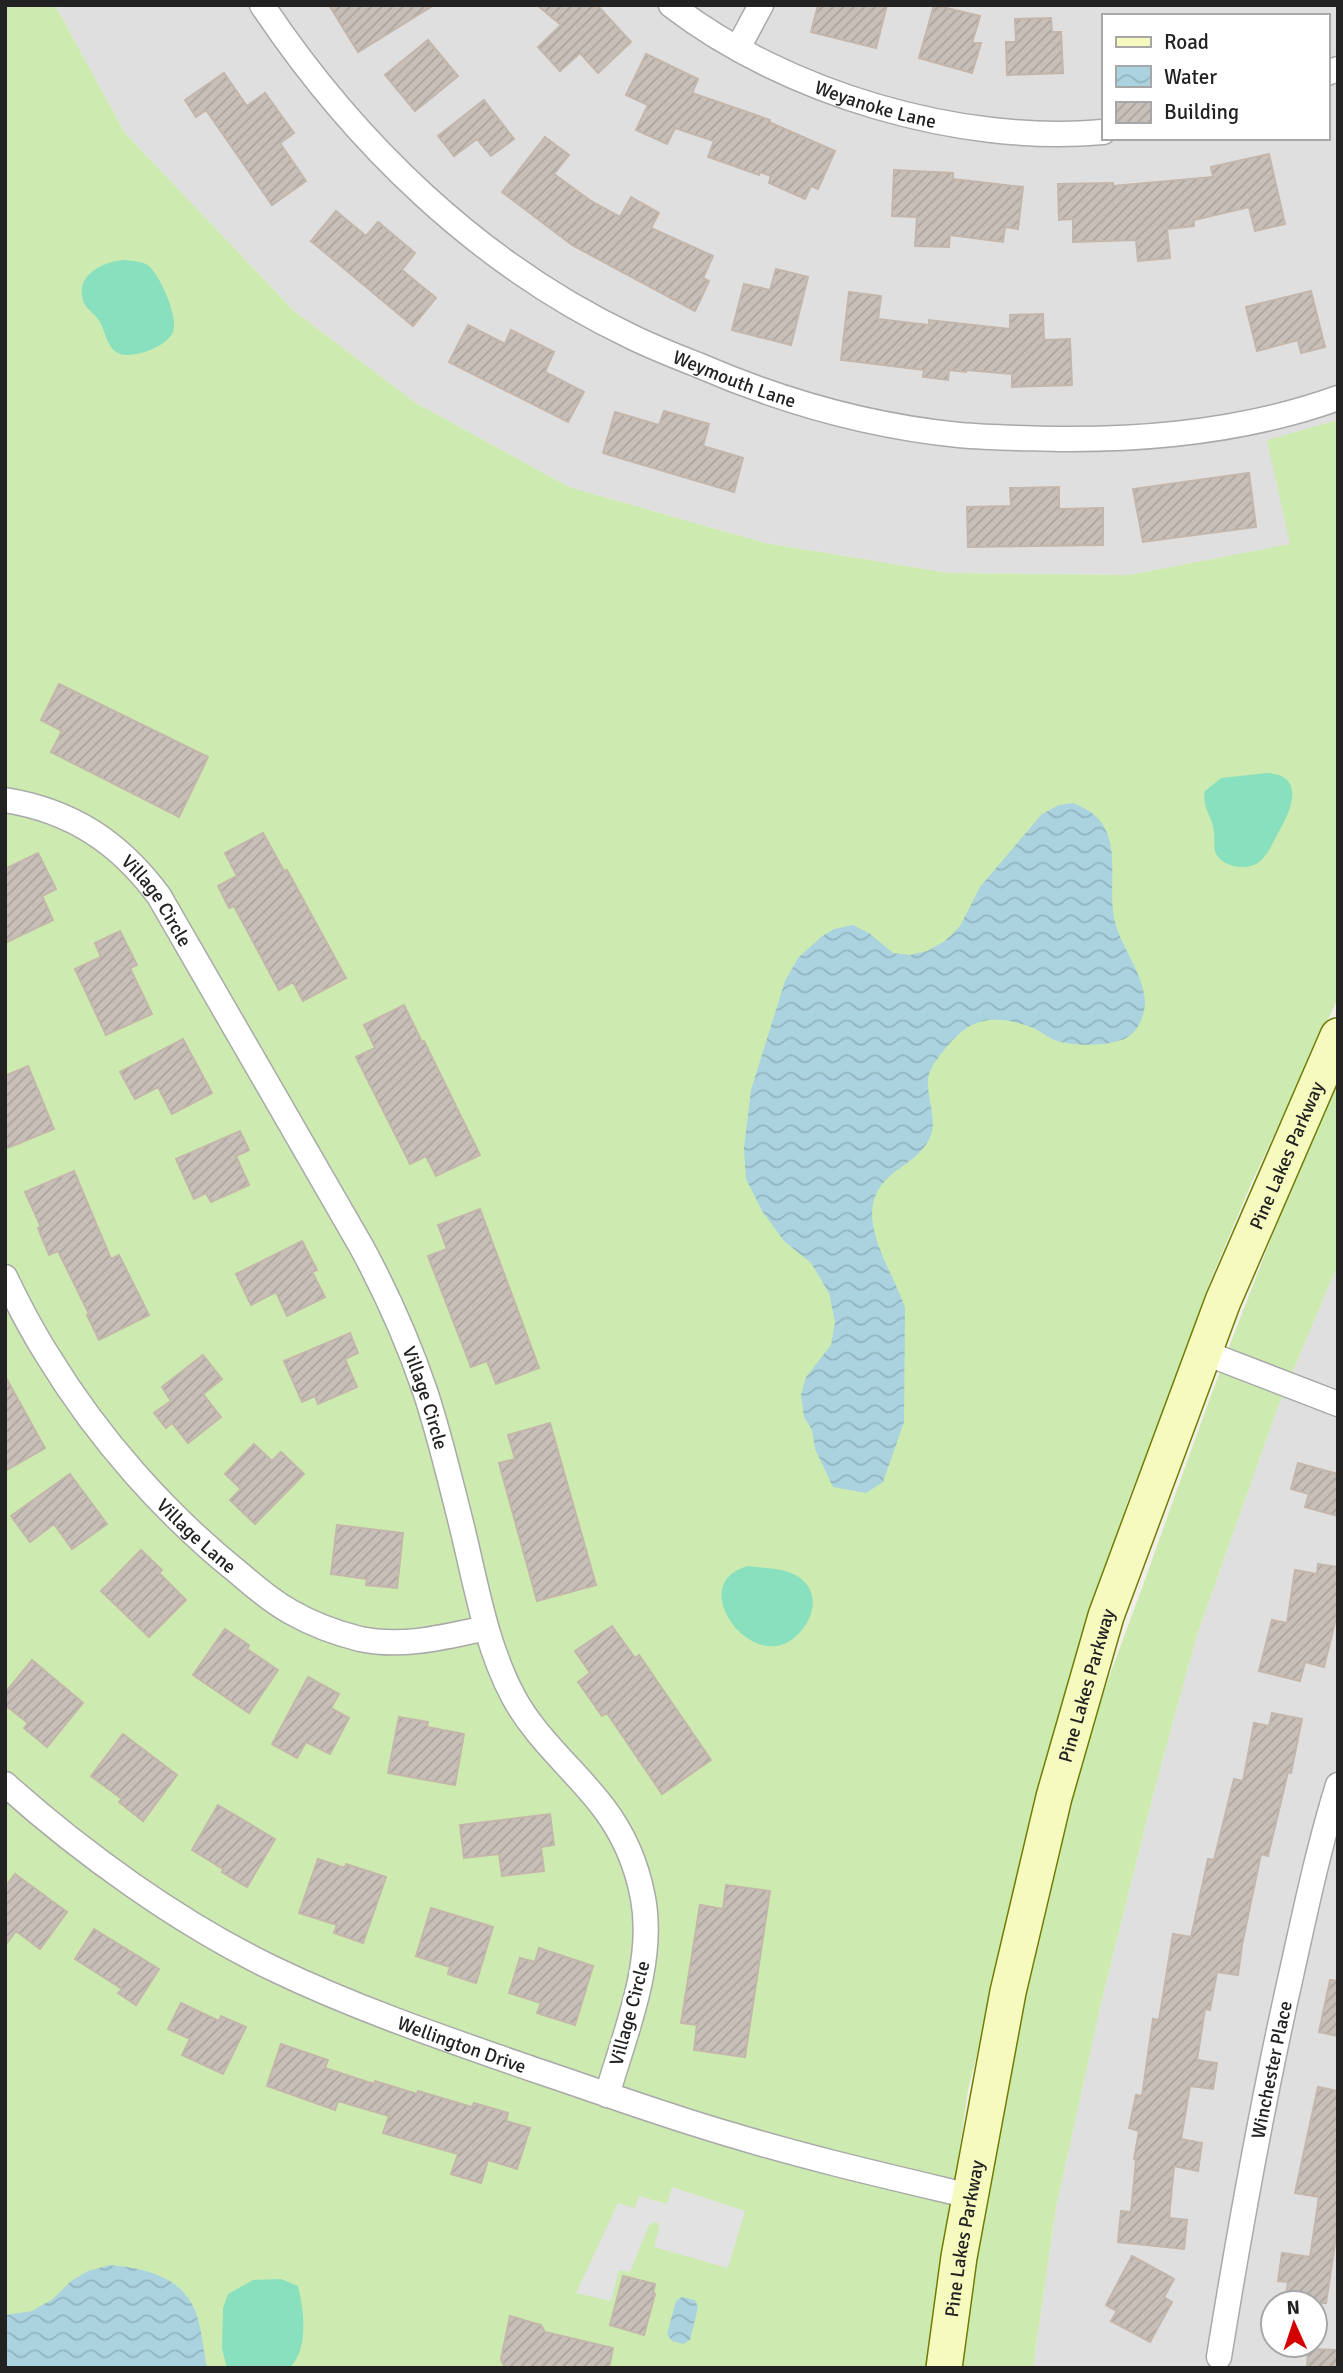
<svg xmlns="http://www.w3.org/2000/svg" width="1343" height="2373" viewBox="0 0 1343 2373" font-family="Signika,sans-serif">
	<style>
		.residential { fill: #e0dfdf; fill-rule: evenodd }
		.grass { fill: #cdebb0 }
		.pitch { fill: #88e0be }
		.parking { fill: #e2e2e2 }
		.water { fill: url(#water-waves) }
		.building { fill: url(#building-hatch); stroke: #c4b6ab; stroke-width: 2 }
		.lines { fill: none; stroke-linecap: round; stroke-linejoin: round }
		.street-casing { stroke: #a9a9a9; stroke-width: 27 }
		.secondary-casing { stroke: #707d05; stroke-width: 38 }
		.street { stroke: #fff; stroke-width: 24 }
		.secondary { stroke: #f7fabf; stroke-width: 35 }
		.labels { text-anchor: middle; stroke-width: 7; stroke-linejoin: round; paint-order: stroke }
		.street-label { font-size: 19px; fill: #222; stroke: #fff }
	</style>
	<defs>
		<pattern id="water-waves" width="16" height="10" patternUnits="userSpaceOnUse" patternTransform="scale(1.75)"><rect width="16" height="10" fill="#aad3df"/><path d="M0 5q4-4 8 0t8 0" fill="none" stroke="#92b5bf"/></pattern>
		<pattern id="building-hatch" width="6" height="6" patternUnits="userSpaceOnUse" patternTransform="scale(1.75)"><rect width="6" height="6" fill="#c7bfb8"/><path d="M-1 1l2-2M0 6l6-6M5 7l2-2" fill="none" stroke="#aba49e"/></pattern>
	</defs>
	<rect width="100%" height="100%" fill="#f2efe9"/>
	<!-- residential -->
	<path class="residential" d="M 55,5 L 1338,5 L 1338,420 L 1268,441 L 1291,544 L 1129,575 L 948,573 L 765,543 L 569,487 L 416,403 L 294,311 L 125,133 ZM 1103,16 L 1327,16 L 1327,138 L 1103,138 Z
		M 1338,1264 L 1338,2368 L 1033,2368 L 1056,2208 L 1101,2004 L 1154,1792 L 1197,1635 L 1278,1407 ZM 1273,2303 L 1315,2303 L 1315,2345 L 1273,2345 Z"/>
	<!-- grass -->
	<path class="grass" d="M 5,5 L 55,5 L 125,133 L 294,311 L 416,403 L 569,487 L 765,543 L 948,573 L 1129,575 L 1290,544 L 1267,440 L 1338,420 L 1338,998 L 1251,1184 L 1209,1284 L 1175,1385 L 1128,1500 L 1061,1720 L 968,2090 L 929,2368 L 5,2368 Z
		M 1338,1081 L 1338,1264 L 1278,1407 L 1197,1635 L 1154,1792 L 1101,2004 L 1056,2208 L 1033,2368 L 960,2368 C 986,2171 1022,1975 1075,1784 C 1095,1708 1126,1634 1152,1560 C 1209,1398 1268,1237 1338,1081 Z"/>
	<!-- pitch -->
	<path class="pitch" d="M 125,260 C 132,261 139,261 146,264 C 159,271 179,318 173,332 C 167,346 141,355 127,355 C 109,355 107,337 101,324 C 97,315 88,311 84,303 C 73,276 103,261 125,260 Z
		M 1267,773 C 1308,776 1290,812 1277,835 C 1272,844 1268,855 1259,862 C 1248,871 1224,868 1216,854 C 1213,847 1215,839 1214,832 C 1213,817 1201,807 1205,791 L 1221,778 Z
		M 748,1566 C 762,1568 779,1568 791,1573 C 822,1586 817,1619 794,1638 C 751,1674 684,1583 748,1566 Z
		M 281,2279 L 298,2286 C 304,2311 309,2347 290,2368 L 227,2368 L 222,2349 L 223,2308 L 228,2294 L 253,2280 Z"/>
	<!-- parking -->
	<path class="parking" d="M 672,2187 L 745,2211 L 728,2268 L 654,2247 L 659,2229 L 658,2223 L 655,2222 L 649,2225 L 630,2272 L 619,2270 L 611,2301 L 576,2293 L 618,2203 L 635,2208 L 639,2196 L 667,2204 Z"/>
	<!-- water -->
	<path class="water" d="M 1073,803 C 1090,810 1100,816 1107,833 C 1117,857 1109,892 1114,918 C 1120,947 1143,971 1145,1001 C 1145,1013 1140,1027 1131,1035 C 1116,1047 1072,1047 1054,1040 C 1046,1036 1039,1030 1031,1027 C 1009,1019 985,1015 965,1029 C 954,1037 933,1061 929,1074 C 927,1080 928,1090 929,1095 C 931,1109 936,1124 930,1137 C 922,1156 903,1164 889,1177 C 848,1213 893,1269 905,1308 L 904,1422 L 883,1482 L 866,1493 L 833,1487 L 815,1449 L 812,1430 L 804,1417 L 801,1395 L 806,1377 L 831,1345 L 835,1322 L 829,1293 L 811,1263 L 784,1241 L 762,1211 L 746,1179 L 744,1148 L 751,1090 L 785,981 L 798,958 L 821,937 L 834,929 L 853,925 L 869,933 L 893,953 L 910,955 L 927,951 L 945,941 L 960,926 L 980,887 L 1042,814 L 1059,805 Z
		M 110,2265 C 142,2268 179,2275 194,2308 C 202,2326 203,2349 207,2368 L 5,2368 L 5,2315 L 32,2311 L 53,2299 L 71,2281 L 88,2271 Z
		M 682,2297 L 695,2300 L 698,2307 L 690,2340 L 683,2344 L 672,2341 L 667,2334 L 676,2301 Z"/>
	<!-- building -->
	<path class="building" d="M 329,5 L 434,5 L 358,52 Z
		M 537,5 L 597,5 L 631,42 L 598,73 L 580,53 L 560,71 L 538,47 L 561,25 Z
		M 818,5 L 887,5 L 876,48 L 811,32 Z
		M 934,5 L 980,16 L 972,43 L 981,43 L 972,73 L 919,58 Z
		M 1051,18 L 1052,32 L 1061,32 L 1063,73 L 1007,75 L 1006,42 L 1016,42 L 1015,19 Z
		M 428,40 L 458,76 L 415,111 L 385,75 Z
		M 646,54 L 698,79 L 692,93 L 770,120 L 769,122 L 835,151 L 818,189 L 811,186 L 805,199 L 769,183 L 771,176 L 760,172 L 759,175 L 708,157 L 714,141 L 675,128 L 667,144 L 636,130 L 648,105 L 626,95 Z
		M 224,73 L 247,106 L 265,93 L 294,133 L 280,143 L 306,181 L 272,205 L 206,110 L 196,117 L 185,100 Z
		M 484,100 L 514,139 L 491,156 L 477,139 L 454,156 L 438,136 Z
		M 545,137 L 569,155 L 554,174 L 591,201 L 620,217 L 631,197 L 659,213 L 651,228 L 713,256 L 703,278 L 709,281 L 695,311 L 572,245 L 502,192 Z
		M 1269,154 L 1285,224 L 1255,231 L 1249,207 L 1194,220 L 1194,226 L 1167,229 L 1170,258 L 1138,261 L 1136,240 L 1073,242 L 1073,219 L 1059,220 L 1058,184 L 1113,183 L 1113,186 L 1213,177 L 1211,167 Z
		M 894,170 L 953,173 L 953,179 L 1023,187 L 1018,229 L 1005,227 L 1003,242 L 950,235 L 949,247 L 915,246 L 917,217 L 892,216 Z
		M 336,211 L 366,236 L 378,222 L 415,253 L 402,270 L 436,298 L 413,326 L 311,241 Z
		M 776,269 L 808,277 L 791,345 L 732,330 L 744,284 L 770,290 Z
		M 1311,291 L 1325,347 L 1301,353 L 1298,340 L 1257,351 L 1246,307 Z
		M 849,292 L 881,296 L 878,319 L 929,325 L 929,320 L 1010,329 L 1010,315 L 1043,314 L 1044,340 L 1070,339 L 1072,385 L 1012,387 L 1012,374 L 966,370 L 966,372 L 949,370 L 948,380 L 923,377 L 924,370 L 841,360 Z
		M 468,325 L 505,344 L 511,330 L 554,352 L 545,372 L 584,392 L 568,422 L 449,362 Z
		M 664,411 L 709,424 L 703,446 L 743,458 L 734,492 L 603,453 L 615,412 L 659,425 Z
		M 1249,473 L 1256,527 L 1143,542 L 1133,489 Z
		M 1059,487 L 1059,509 L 1103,508 L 1103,545 L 968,547 L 967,507 L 1011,506 L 1010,488 Z
		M 59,684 L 208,757 L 179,817 L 51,752 L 62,731 L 41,720 Z
		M 263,833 L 284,871 L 287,870 L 346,978 L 303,1001 L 293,982 L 279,990 L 234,906 L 229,908 L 218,886 L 237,876 L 225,853 Z
		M 38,853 L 56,889 L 42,896 L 53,920 L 5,943 L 5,869 Z
		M 120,931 L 137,965 L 130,968 L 152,1014 L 106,1035 L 75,969 L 101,957 L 95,943 Z
		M 404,1005 L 422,1042 L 424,1041 L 480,1155 L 436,1176 L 426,1156 L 410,1164 L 356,1057 L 375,1048 L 364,1025 Z
		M 183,1039 L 212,1093 L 172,1114 L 158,1087 L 135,1099 L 120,1072 Z
		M 28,1066 L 54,1129 L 5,1149 L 5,1076 Z
		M 240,1131 L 249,1150 L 236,1156 L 249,1185 L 211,1202 L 206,1193 L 194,1199 L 176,1159 Z
		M 74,1171 L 111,1259 L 119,1255 L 149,1315 L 99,1340 L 87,1315 L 89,1314 L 58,1251 L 49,1255 L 38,1228 L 41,1227 L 25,1192 Z
		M 480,1209 L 539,1368 L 496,1384 L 487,1361 L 471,1367 L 428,1256 L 447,1249 L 438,1225 Z
		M 302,1241 L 317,1270 L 312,1272 L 325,1297 L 287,1316 L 276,1292 L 251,1305 L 236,1274 Z
		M 350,1333 L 358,1353 L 345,1359 L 357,1387 L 318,1404 L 315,1396 L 302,1402 L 284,1361 Z
		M 203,1355 L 222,1379 L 203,1394 L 221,1417 L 188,1443 L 172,1423 L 166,1428 L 154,1413 L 171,1401 L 162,1387 Z
		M 5,1376 L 45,1448 L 5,1471 Z
		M 550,1423 L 596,1585 L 537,1601 L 499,1463 L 515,1459 L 508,1435 Z
		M 254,1444 L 272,1461 L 281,1452 L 304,1474 L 255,1524 L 230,1500 L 241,1489 L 225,1474 Z
		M 1298,1463 L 1338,1474 L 1338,1516 L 1305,1507 L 1309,1494 L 1291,1489 Z
		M 70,1474 L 107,1524 L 72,1549 L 54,1524 L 30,1542 L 11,1516 Z
		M 337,1525 L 403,1533 L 397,1588 L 366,1585 L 367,1579 L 331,1574 Z
		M 141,1550 L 162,1570 L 159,1573 L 186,1600 L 149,1637 L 101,1591 Z
		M 1318,1564 L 1338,1567 L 1338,1622 L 1335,1622 L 1324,1667 L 1305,1662 L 1300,1681 L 1259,1671 L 1272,1620 L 1287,1623 L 1295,1570 L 1317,1574 Z
		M 612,1626 L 635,1658 L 639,1655 L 711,1760 L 662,1794 L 607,1713 L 602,1716 L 578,1682 L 590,1673 L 575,1651 Z
		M 225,1629 L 249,1645 L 247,1649 L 278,1670 L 249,1713 L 193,1675 Z
		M 32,1660 L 83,1703 L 47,1747 L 24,1728 L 28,1723 L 5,1705 L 5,1693 Z
		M 308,1677 L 339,1694 L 331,1708 L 349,1718 L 330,1754 L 306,1742 L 297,1758 L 272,1744 Z
		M 1272,1713 L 1302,1719 L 1291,1773 L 1288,1772 L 1268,1856 L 1261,1854 L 1242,1945 L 1238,1975 L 1217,1972 L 1210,2010 L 1205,2009 L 1197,2060 L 1217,2063 L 1213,2089 L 1190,2086 L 1181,2139 L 1202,2143 L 1198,2171 L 1174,2166 L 1169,2218 L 1187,2220 L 1184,2249 L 1118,2242 L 1121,2211 L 1131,2212 L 1136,2160 L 1134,2159 L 1139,2131 L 1129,2128 L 1136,2095 L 1142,2096 L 1153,2019 L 1159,2020 L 1173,1934 L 1191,1937 L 1208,1859 L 1214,1860 L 1234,1779 L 1243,1781 L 1254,1723 L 1269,1726 Z
		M 399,1717 L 428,1722 L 427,1727 L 464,1734 L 455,1785 L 388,1773 Z
		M 123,1734 L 177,1775 L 143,1821 L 119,1802 L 122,1799 L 91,1776 Z
		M 218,1805 L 275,1839 L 247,1887 L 222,1872 L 223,1869 L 192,1850 Z
		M 550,1814 L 554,1845 L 541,1847 L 544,1871 L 502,1876 L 499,1854 L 464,1858 L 460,1825 Z
		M 318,1859 L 345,1868 L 346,1864 L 386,1877 L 363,1943 L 334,1933 L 337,1925 L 299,1913 Z
		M 15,1874 L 67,1912 L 40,1949 L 16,1931 L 5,1946 L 5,1887 Z
		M 726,1885 L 770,1891 L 745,2057 L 694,2050 L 697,2025 L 681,2023 L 700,1905 L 723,1909 Z
		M 431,1908 L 493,1927 L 476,1983 L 448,1974 L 450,1967 L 416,1956 Z
		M 94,1929 L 159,1969 L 136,2005 L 118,1993 L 122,1989 L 75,1959 Z
		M 539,1948 L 593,1966 L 575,2025 L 537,2013 L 541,2003 L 509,1993 L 520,1958 L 535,1962 Z
		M 1330,1980 L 1338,1981 L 1338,2036 L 1319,2032 Z
		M 181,2003 L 219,2021 L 221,2016 L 246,2027 L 223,2074 L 182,2055 L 190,2039 L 168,2029 Z
		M 281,2044 L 328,2060 L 325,2068 L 374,2084 L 375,2081 L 417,2094 L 418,2091 L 472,2107 L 474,2103 L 508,2113 L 506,2121 L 530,2128 L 517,2169 L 488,2160 L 481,2183 L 451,2174 L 458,2154 L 383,2133 L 389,2116 L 338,2101 L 335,2110 L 267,2086 Z
		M 1318,2087 L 1338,2091 L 1338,2224 L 1326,2303 L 1285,2303 L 1288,2282 L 1278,2281 L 1282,2253 L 1310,2257 L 1319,2197 L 1295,2193 Z
		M 1132,2256 L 1174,2279 L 1164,2297 L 1172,2302 L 1150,2342 L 1111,2321 L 1117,2311 L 1106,2305 Z
		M 623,2276 L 655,2284 L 653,2293 L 655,2294 L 644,2335 L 610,2325 Z
		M 510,2316 L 541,2325 L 545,2332 L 613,2348 L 609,2368 L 505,2368 L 501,2359 Z
		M 1308,2349 L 1338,2350 L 1338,2368 L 1307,2368 Z"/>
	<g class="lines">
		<defs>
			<g id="street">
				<path id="s1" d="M 262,5 C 354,143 479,264 630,336 C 652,347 675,356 698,365 C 781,401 869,426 959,435 C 992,438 1025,438 1058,439 C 1152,440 1249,430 1338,398"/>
				<path id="s2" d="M 671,5 C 785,93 960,145 1103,132"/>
				<path d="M 738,48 L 761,5"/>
				<path d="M 1327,73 L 1338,69"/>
				<path id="s3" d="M 5,800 C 72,811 119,842 159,896 L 361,1246 C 386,1292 408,1341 425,1391 C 439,1433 449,1476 460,1519 C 475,1578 484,1641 513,1696 C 536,1739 574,1769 603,1807 C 623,1833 637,1866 643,1898 C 655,1963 625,2033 607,2095"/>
				<path id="s4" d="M 5,1277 C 18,1304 32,1331 48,1356 C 98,1438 165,1514 240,1574 C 256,1588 273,1602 291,1612 C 312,1624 336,1633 360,1639 C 402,1648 445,1637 486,1628"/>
				<path d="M 1203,1352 L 1338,1404"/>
				<path id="s5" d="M 5,1784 C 82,1853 179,1923 272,1968 C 357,2009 446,2039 535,2070 C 601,2092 666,2116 732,2135 C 811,2159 890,2177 970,2196"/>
				<path id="s6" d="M 1219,2357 C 1240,2227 1263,2099 1292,1971 C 1306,1908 1319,1846 1338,1785"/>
			</g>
			<g id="secondary">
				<path id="s7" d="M 944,2368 L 959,2257 L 1008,1992 L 1054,1797 L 1106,1616 L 1223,1301 L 1338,1036"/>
			</g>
		</defs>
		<!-- street casing -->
		<use href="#street" class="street-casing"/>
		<!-- secondary casing -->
		<use href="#secondary" class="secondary-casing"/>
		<!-- street -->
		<use href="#street" class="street"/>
		<!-- secondary -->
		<use href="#secondary" class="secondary"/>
	</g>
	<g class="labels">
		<!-- street labels -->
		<g class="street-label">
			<text dy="7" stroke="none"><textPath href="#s2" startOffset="229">Weyanoke Lane</textPath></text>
			<text dy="7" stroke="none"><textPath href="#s1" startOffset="614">Weymouth Lane</textPath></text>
			<text dy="7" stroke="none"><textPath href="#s3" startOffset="189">Village Circle</textPath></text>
			<text dy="7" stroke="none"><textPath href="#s7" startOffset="1265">Pine Lakes Parkway</textPath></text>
			<text dy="7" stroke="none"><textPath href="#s3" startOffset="756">Village Circle</textPath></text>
			<text dy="7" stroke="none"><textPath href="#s4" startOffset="324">Village Lane</textPath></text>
			<text dy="7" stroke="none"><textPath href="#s7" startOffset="698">Pine Lakes Parkway</textPath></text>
			<text transform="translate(629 2013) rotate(-75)" y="7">Village Circle</text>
			<text dy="7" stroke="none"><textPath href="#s5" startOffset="530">Wellington Drive</textPath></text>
			<text dy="7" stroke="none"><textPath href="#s6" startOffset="292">Winchester Place</textPath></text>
			<text dy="7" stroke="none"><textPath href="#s7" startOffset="131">Pine Lakes Parkway</textPath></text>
		</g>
	</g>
	<!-- border -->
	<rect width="1343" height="2373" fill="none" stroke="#222222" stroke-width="14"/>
	<!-- legend -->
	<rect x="1102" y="14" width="228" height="126" fill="#ffffff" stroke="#a7a7a7" stroke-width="2"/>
	<rect x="1116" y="37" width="35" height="10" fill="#f7fabf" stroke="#a7a7a7" stroke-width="2"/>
	<text x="1164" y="49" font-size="21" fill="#222222">Road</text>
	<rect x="1116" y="66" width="35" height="21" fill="url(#water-waves)" stroke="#a7a7a7" stroke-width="2"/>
	<text x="1164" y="84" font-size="21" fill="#222222">Water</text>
	<rect x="1116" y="102" width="35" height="21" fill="url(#building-hatch)" stroke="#a7a7a7" stroke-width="2"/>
	<text x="1164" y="119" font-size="21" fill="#222222">Building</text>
	<!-- north arrow -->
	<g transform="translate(1294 2324) rotate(357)"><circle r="33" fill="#ffffff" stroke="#a7a7a7" stroke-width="2"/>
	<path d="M0-5L12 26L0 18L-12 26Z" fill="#d40000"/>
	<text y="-10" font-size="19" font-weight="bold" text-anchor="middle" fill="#222222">N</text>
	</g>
</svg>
